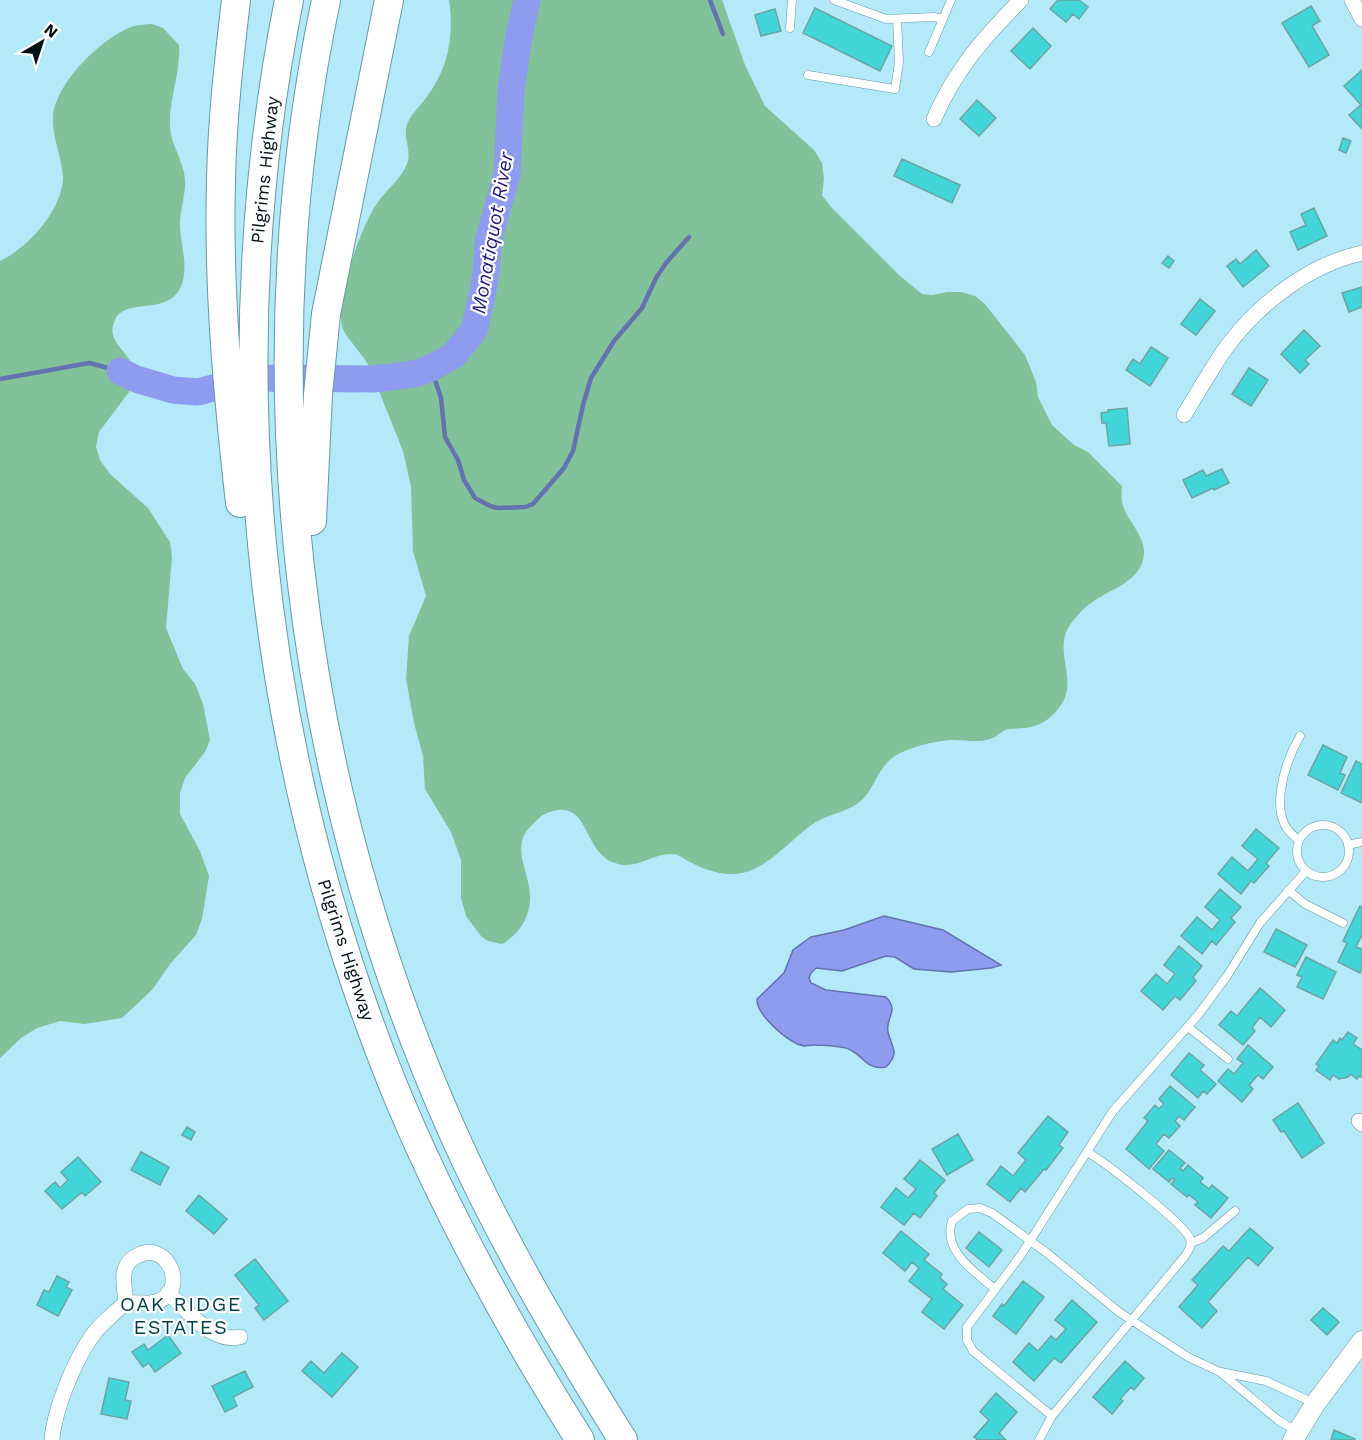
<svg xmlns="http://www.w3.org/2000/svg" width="1362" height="1440" viewBox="0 0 1362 1440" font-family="'Work Sans',sans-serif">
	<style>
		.green { fill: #82c29a }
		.water { fill: #8f9bee; stroke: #6472ad; stroke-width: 1.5 }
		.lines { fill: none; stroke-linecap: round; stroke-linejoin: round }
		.stream { stroke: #6472ad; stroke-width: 4.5 }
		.river { stroke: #8f9bee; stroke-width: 27 }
		.building { fill: #43d6d8; stroke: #6ca4a4; stroke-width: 1.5 }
		.service-casing { stroke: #6599a6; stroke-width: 9 }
		.minor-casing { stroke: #6599a6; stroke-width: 16 }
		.tertiary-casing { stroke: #6599a6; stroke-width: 21 }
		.motorway-casing { stroke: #6599a6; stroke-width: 30 }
		.service { stroke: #fff; stroke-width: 8 }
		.minor { stroke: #fff; stroke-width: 15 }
		.tertiary { stroke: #fff; stroke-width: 20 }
		.motorway { stroke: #fff; stroke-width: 28 }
		.labels { text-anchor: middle; stroke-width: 4.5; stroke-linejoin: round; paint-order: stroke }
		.street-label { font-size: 18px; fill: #001116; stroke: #fff }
		.water-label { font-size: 20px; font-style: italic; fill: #211977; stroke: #fff }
		.neighbourhood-label { font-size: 20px; letter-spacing: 1.5px; fill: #003c49; stroke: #fff }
	</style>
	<rect width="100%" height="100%" fill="#b3e9f8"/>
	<!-- green -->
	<path class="green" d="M 449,0 L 722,0 L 745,65 L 765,106 L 814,150 L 822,163 L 824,179 L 822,195 L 830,206 L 900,276 L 922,294 L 932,295 L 947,292 L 961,292 L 975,296 L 984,303 L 1025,355 L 1036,382 L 1038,397 L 1052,425 L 1074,445 L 1088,452 L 1122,486 C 1121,495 1121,503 1125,511 C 1131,524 1145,538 1144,553 C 1143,582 1109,589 1091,603 C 1082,609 1072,621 1067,630 C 1055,656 1080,683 1058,709 C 1053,716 1043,724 1034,726 C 1025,729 1016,728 1008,729 C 1001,731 997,737 990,739 C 979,743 966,740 954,740 C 938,740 909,747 895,756 C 878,767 874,789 862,800 C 849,812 831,813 816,822 C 789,839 765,875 730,874 C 717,874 701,868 690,862 C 686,860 681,856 677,855 C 655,849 638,873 612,862 C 582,849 589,796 547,813 C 540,816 536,821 531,826 C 509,847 531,874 530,898 C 530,918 518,935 502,944 L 488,941 L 481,936 L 466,916 L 461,898 L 461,860 L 451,832 L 425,789 L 423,756 L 414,723 L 406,679 L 409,636 L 426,596 L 413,551 L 411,487 L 403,451 L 369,366 C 363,355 346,337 343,329 C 333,304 360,231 374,208 C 383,192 400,181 407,164 C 413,149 400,136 409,120 C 414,111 422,104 428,95 C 449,67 454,34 449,0 Z
		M 152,24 L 163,28 L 179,45 C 181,73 168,102 170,127 C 171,146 184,161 185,180 C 186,190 181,209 180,221 C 179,242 189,263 182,284 C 170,317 129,297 116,318 C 103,341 129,350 134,370 C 135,374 135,380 135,384 L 99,432 L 96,447 L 100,460 L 110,474 L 148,508 L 170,542 L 172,557 L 166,628 L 183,669 L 195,684 L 203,704 L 210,740 L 205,752 L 185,778 L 180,793 L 180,814 L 200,851 L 209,876 L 202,919 L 196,935 L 170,964 L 152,990 L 122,1018 L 85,1024 L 60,1021 L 37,1028 L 21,1038 L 0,1058 L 0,261 C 28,248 63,209 63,177 C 62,157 52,138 53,118 C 54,84 103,36 134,26 C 140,25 146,24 152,24 Z"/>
	<!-- water -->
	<path class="water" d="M 884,916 L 943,930 L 1001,965 L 991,968 L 951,972 L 914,969 L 895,957 L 886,956 L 842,971 L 816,968 L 811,973 L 809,978 L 811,983 L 826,990 L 886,997 C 900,1012 885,1016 888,1032 C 891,1047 901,1052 886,1067 C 865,1071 863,1053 846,1048 C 836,1046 824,1045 814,1045 C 810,1045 807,1046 804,1046 C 789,1043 756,1015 757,999 L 784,973 L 793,950 L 811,937 L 844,930 Z"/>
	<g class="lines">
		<!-- stream -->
		<path class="stream" d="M 710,0 L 723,34
			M 431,368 L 441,398 L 445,437 L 458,460 L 464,480 L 475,498 L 490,506 L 498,508 L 525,507 L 533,504 L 564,468 L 573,451 L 583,405 L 591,378 L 614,341 L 642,308 L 656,278 L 666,263 L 689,237
			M 0,379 L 89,363 L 120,371"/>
		<!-- river -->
		<path class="river" d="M 120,371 L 136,379 L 173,390 L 198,392 L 239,381 L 261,378 L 373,379 L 415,374 L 431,368 L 454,355 L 474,330 L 482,296 L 486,273 L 488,242 L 507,174 L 511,89 L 519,36 L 527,0"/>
	</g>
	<!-- building -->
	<path class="building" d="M 1058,0 L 1079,0 L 1088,7 L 1079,19 L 1073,14 L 1066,22 L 1050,9 Z
		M 1311,6 L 1320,21 L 1312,26 L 1329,55 L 1309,67 L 1282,23 Z
		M 815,8 L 892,46 L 880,71 L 803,33 Z
		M 775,9 L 781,31 L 761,36 L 755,15 Z
		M 1033,28 L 1051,46 L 1030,69 L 1011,51 Z
		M 1362,70 L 1362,129 L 1349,115 L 1361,105 L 1344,86 Z
		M 977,100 L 996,118 L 979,136 L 960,119 Z
		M 1343,138 L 1351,141 L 1346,153 L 1339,150 Z
		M 902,159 L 960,185 L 952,203 L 894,176 Z
		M 1314,208 L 1327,236 L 1298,250 L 1290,232 L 1306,225 L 1301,214 Z
		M 1256,250 L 1269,266 L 1243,287 L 1227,266 L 1236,259 L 1240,264 Z
		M 1168,256 L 1174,261 L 1169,268 L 1162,263 Z
		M 1362,287 L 1362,307 L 1349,312 L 1342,293 Z
		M 1200,299 L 1215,311 L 1196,335 L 1181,324 Z
		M 1304,330 L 1320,346 L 1305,360 L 1309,364 L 1300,373 L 1281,354 Z
		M 1151,347 L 1168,358 L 1150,386 L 1126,370 L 1133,359 L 1140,364 Z
		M 1249,368 L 1268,380 L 1251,406 L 1232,394 Z
		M 1127,408 L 1130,444 L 1109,446 L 1106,423 L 1102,423 L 1101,413 L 1108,412 L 1108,410 Z
		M 1222,469 L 1229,483 L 1214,490 L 1213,488 L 1192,498 L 1183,480 L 1203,470 L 1206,476 Z
		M 1323,745 L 1347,757 L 1340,773 L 1345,775 L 1338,790 L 1308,775 Z
		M 1356,761 L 1362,764 L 1362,803 L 1341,793 Z
		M 1256,829 L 1279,848 L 1266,863 L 1269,866 L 1254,883 L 1251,881 L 1241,894 L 1218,874 L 1232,857 L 1248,871 L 1258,859 L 1242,846 Z
		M 1220,889 L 1241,907 L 1231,918 L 1235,922 L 1216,945 L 1212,941 L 1202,954 L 1181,936 L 1197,917 L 1212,930 L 1220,920 L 1205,907 Z
		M 1360,906 L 1362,907 L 1362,935 L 1356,947 L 1362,949 L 1362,968 L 1360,973 L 1338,962 L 1347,943 L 1343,941 Z
		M 1276,929 L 1307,945 L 1295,967 L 1264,952 Z
		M 1179,946 L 1202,966 L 1193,977 L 1196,981 L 1180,1000 L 1175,996 L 1163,1010 L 1141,991 L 1156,974 L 1167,984 L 1175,974 L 1164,965 Z
		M 1306,957 L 1336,972 L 1323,999 L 1297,987 L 1302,977 L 1297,975 Z
		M 1260,988 L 1285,1010 L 1271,1027 L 1260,1017 L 1252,1028 L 1255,1031 L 1243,1045 L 1219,1025 L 1231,1011 L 1237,1016 Z
		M 1348,1032 L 1357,1038 L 1353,1044 L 1362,1050 L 1362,1076 L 1361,1077 L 1359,1076 L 1357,1079 L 1350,1074 L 1348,1077 L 1339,1079 L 1333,1075 L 1330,1080 L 1316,1070 L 1319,1066 L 1316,1064 L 1333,1040 L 1337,1043 L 1340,1038 L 1342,1040 Z
		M 1248,1045 L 1273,1067 L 1263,1079 L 1258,1075 L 1249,1085 L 1253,1089 L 1242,1102 L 1218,1081 L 1228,1069 L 1234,1074 L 1243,1063 L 1237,1059 Z
		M 1189,1053 L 1204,1065 L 1200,1070 L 1216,1084 L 1207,1094 L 1203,1091 L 1198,1098 L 1171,1075 Z
		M 1170,1086 L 1195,1107 L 1184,1120 L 1179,1116 L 1175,1121 L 1180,1126 L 1169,1138 L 1164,1134 L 1156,1144 L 1164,1151 L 1149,1169 L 1126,1149 L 1148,1121 L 1144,1118 L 1155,1105 L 1159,1109 L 1164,1104 L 1159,1099 Z
		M 1298,1103 L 1324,1143 L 1302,1158 L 1284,1131 L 1281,1132 L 1273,1120 Z
		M 1048,1116 L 1068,1132 L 1059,1145 L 1063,1148 L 1046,1170 L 1044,1169 L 1025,1192 L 1021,1188 L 1010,1202 L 987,1184 L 1001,1166 L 1013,1176 L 1026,1160 L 1018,1153 Z
		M 187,1127 L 195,1132 L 191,1140 L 182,1135 Z
		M 958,1134 L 973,1160 L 947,1175 L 932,1149 Z
		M 1169,1150 L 1185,1163 L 1180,1168 L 1183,1171 L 1188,1165 L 1203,1178 L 1200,1182 L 1209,1189 L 1212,1185 L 1228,1198 L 1211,1218 L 1195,1205 L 1198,1202 L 1189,1195 L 1187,1197 L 1171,1184 L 1175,1180 L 1172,1178 L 1169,1182 L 1153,1169 Z
		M 141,1152 L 169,1167 L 160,1185 L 131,1170 Z
		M 78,1157 L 101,1182 L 85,1196 L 82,1192 L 62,1209 L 45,1191 L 55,1182 L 60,1188 L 68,1180 L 61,1172 Z
		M 920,1160 L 945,1180 L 934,1193 L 937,1196 L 920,1218 L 914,1213 L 904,1225 L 881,1207 L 896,1188 L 908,1198 L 916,1189 L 904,1179 Z
		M 199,1195 L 227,1219 L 214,1234 L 186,1211 Z
		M 1250,1228 L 1273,1248 L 1258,1266 L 1248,1257 L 1208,1302 L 1217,1311 L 1202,1328 L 1179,1307 L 1198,1285 L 1192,1280 L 1223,1246 L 1229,1251 Z
		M 901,1231 L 929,1254 L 924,1260 L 942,1274 L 940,1278 L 947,1284 L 943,1289 L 963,1305 L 944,1329 L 922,1312 L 932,1299 L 909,1281 L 919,1268 L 912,1262 L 905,1271 L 883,1253 Z
		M 979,1232 L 1002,1250 L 989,1267 L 966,1248 Z
		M 255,1259 L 288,1301 L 264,1320 L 255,1308 L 259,1305 L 235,1275 Z
		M 57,1276 L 69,1282 L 66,1287 L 72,1290 L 58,1316 L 37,1305 L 44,1290 L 49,1292 Z
		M 1023,1281 L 1044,1297 L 1016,1334 L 993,1316 L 1002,1304 L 1004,1306 Z
		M 1072,1300 L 1097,1322 L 1061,1363 L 1054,1358 L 1034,1381 L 1013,1362 L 1029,1343 L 1038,1351 L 1051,1336 L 1056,1340 L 1066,1329 L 1055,1320 Z
		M 1323,1308 L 1339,1322 L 1327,1335 L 1311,1320 Z
		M 168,1335 L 181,1353 L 155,1372 L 149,1363 L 143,1367 L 132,1352 L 144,1344 L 148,1350 Z
		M 342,1353 L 358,1367 L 332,1397 L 302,1371 L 311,1361 L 324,1373 Z
		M 1125,1361 L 1144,1378 L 1134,1390 L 1131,1387 L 1120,1399 L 1123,1401 L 1112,1414 L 1093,1397 Z
		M 245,1371 L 253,1387 L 233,1397 L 237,1406 L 225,1412 L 212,1386 Z
		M 109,1378 L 129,1382 L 125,1400 L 131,1401 L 127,1419 L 101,1414 Z
		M 996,1393 L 1017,1412 L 999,1433 L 1006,1440 L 978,1440 L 974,1437 L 989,1420 L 980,1412 Z
		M 1334,1430 L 1355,1439 L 1354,1440 L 1331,1440 Z"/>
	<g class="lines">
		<defs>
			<path id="service" d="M 834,0 L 886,19 L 934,17 L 943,19
				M 790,28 L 792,0
				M 929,52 L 951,0
				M 808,75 L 895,89 L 899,62 L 897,19
				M1297 851a26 26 0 1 1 52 0a26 26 0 1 1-52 0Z
				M 1298,839 C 1265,819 1285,762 1300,736
				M 1348,845 L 1362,842
				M 1288,890 L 1305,904 L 1343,923
				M 1188,1027 L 1228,1059
				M 1191,1243 L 1203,1238 L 1235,1211
				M 995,1289 C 976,1273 942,1251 952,1221 L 968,1209 L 980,1208 L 992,1213 L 1047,1253 L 1119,1312 L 1188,1357 L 1220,1372 L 1278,1420 L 1296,1431
				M 1221,1372 L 1266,1381 L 1314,1403
				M 1052,1416 L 973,1351 L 967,1340 L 967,1327 L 1021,1255 L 1113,1111 L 1198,1015 L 1227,976 L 1260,923 L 1306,871
				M 1039,1440 L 1052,1416 L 1185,1256 C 1189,1251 1192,1246 1190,1239 C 1185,1224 1105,1162 1087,1152"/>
			<path id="minor" d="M 1352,0 L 1362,19
				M 934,119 C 955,70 984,37 1021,0
				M 1184,415 C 1199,391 1212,367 1228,345 C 1260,303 1310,264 1362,253
				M 1359,1121 L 1362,1124
				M 168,1293 C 189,1311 210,1343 240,1337
				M 52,1440 C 54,1410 76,1356 95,1332 C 104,1321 116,1312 126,1302 C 135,1303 146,1304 155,1302 C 190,1294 169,1238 137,1256 C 130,1259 125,1266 124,1274 C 123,1283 125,1294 126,1302"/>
			<path id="tertiary" d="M 1293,1440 L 1315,1404 L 1362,1341"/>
			<path id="motorway" d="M 236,0 C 229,60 222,121 221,181 C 218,289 228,396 240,503
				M 289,0 C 217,362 256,744 393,1085 C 444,1210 509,1327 580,1440
				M 326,0 C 247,376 296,778 451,1128 C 499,1237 560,1339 623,1440
				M 312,521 L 318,394 L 326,314 L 389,0"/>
		</defs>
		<!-- service casing -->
		<use href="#service" class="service-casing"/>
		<!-- minor casing -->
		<use href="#minor" class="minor-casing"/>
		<!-- tertiary casing -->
		<use href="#tertiary" class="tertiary-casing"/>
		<!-- motorway casing -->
		<use href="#motorway" class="motorway-casing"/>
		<!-- service -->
		<use href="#service" class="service"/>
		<!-- minor -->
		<use href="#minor" class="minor"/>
		<!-- tertiary -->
		<use href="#tertiary" class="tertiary"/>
		<!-- motorway -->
		<use href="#motorway" class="motorway"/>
	</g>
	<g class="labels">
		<!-- street labels -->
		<g class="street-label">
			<text transform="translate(265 170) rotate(-84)" y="6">Pilgrims Highway</text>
			<text transform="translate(346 950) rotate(72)" y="6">Pilgrims Highway</text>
		</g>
		<!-- water labels -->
		<g class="water-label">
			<text transform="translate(492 233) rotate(-80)" y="7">Monatiquot River</text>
		</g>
		<!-- neighbourhood labels -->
		<g class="neighbourhood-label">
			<text x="181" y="1311">OAK RIDGE<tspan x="181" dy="23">ESTATES</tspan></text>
		</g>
	</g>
	<!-- north arrow -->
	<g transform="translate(42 42) rotate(39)" stroke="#ffffff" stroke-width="4.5" paint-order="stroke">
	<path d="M0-4.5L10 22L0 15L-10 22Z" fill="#001116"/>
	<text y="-9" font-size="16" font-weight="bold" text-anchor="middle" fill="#001116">N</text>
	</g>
</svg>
